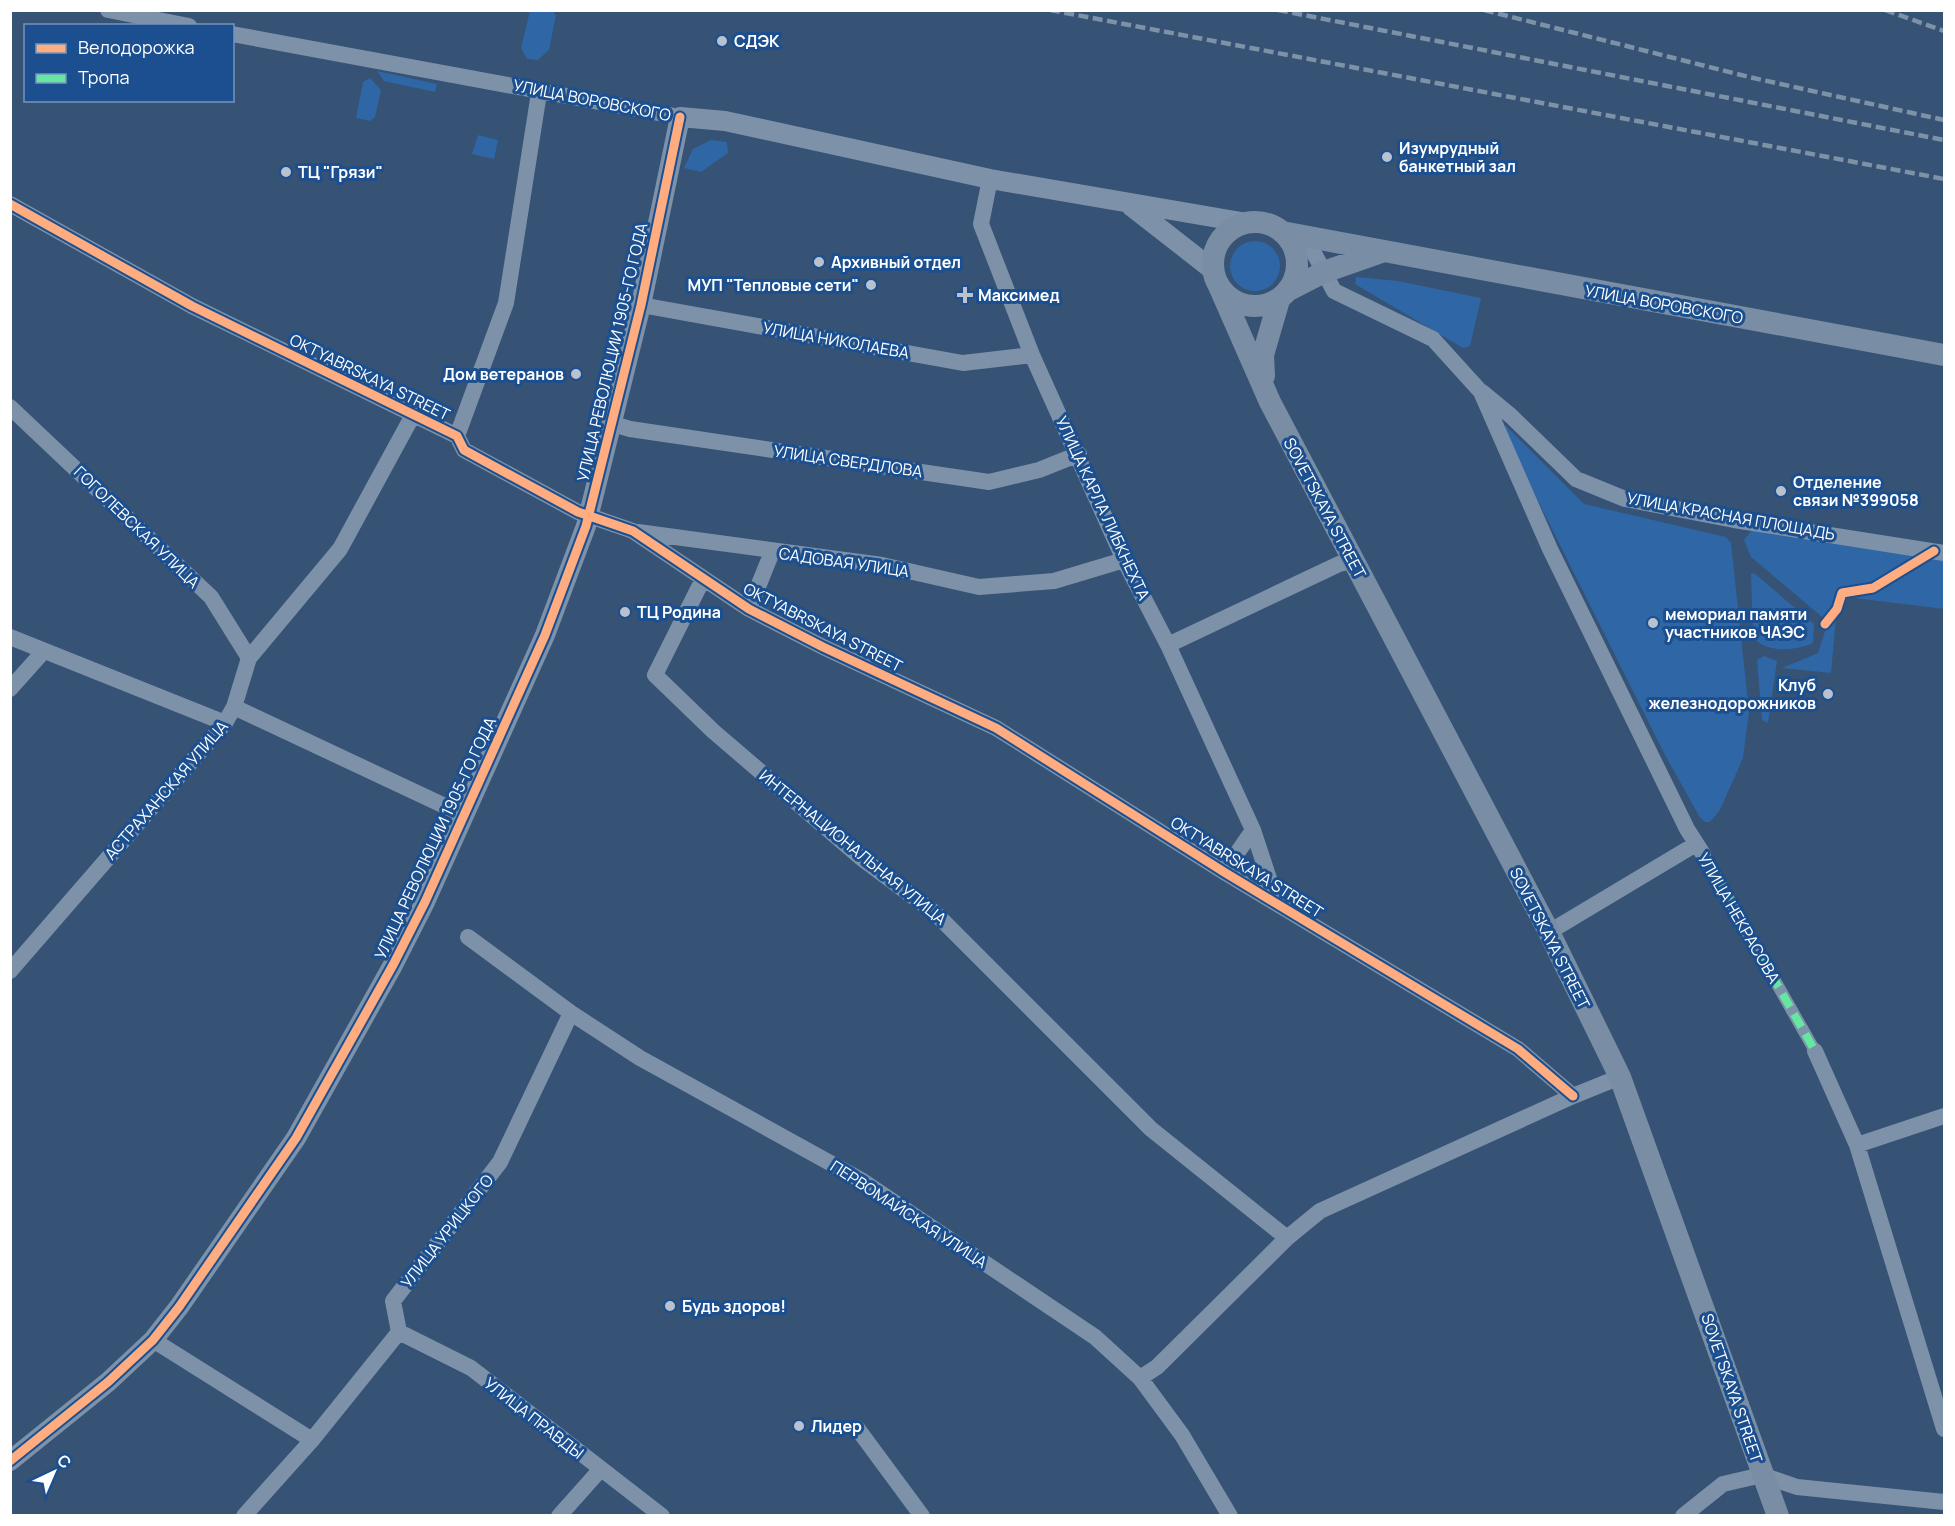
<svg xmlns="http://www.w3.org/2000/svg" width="1955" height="1526" viewBox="0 0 1955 1526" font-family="Manrope,sans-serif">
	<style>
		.green { fill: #2f66a5 }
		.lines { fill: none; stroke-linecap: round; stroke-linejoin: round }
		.pedestrian { stroke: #7d92a8; stroke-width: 12 }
		.minor { stroke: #7d92a8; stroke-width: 16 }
		.tertiary { stroke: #7d92a8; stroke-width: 20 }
		.secondary { stroke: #798da4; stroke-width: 22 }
		.rail { stroke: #7e92a7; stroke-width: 4.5; stroke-dasharray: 10 4.5; stroke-linecap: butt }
		.quiet { stroke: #66e7a1; stroke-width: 8; stroke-dasharray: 15 8; stroke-linecap: butt }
		.cycleway-casing { stroke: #1b4f8f; stroke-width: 13 }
		.cycleway { stroke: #ffac80; stroke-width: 9 }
		.poi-dot { fill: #b9c2ce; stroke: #1b4f8f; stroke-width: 2 }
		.labels { text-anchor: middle; stroke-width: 6; stroke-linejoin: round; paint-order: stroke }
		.poi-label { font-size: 16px; font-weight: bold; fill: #fff; stroke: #1b4f8f; text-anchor: start }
		.street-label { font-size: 16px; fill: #fff; stroke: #1b4f8f }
	</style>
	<rect width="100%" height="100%" fill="#365274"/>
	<!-- green -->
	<path class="green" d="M 530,11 L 553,11 L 556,15 L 549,50 L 538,60 L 527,59 L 521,48 Z
		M 377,71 L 437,84 L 435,92 L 384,81 Z
		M 370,78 L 381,90 L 375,117 L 370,121 L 356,118 L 363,82 Z
		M 478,135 L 498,140 L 494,159 L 472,154 Z
		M 711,140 L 727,142 L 728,153 L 701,172 L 684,168 L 693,149 Z
		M1230 266a25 25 0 1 1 50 0a25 25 0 1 1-50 0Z
		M 1356,277 L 1398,281 L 1481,298 L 1470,346 L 1463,348 L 1355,284 Z
		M 1505,425 L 1584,504 L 1726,537 L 1731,543 L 1749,712 L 1743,758 L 1720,810 L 1710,822 L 1705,822 L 1699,816 L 1664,753 L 1503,431 Z
		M 1752,530 L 1944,560 L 1944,609 L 1838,596 L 1831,673 L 1782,668 L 1818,653 L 1828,622 L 1751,557 L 1744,540 Z
		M 1754,573 L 1814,624 L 1813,643 C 1796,651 1764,654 1753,636 L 1751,574 Z
		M 1764,656 L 1777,661 L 1768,723 L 1762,720 L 1757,660 Z"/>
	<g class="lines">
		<!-- pedestrian -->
		<path class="pedestrian" d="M 1703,854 L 1815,1051"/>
		<!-- minor -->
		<path class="minor" d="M 108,10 L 189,26
			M 232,34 L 680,117
			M 990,179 L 981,224 L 1032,355 L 1124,560 L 1168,645 L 1253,830
			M 10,204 L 192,306 L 457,436 L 464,450 L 578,512 L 633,531 L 749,609 L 823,647 L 996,728 L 1224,872 L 1518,1049 L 1573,1096
			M 1306,238 L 1334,291 L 1433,339 L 1481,392 L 1550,549 L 1687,829 L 1703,854
			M 641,305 L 963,363 L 1032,355
			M 1482,392 L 1511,416 L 1576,479 L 1625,499 L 1734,520 L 1944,553
			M 10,407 L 211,597 L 249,658
			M 613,424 L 630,429 L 989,482 L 1039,470 L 1079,454
			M 457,436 L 506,303 L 539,93
			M 638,532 L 882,565 L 979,587 L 1054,581 L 1124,560
			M 703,579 L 655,675 L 713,731 L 860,857 L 935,913 L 1151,1129 L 1287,1238
			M 749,609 L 772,552
			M 10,637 L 225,723
			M 1168,645 L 1339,564 L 1353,561
			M 10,689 L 43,652
			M 234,707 L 464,815
			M 1224,872 L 1253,830 L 1277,903
			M 1549,932 L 1696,844
			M 468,937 L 571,1013 L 640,1058 L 861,1180 L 1095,1337 L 1140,1378 L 1182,1435 L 1230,1516
			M 10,971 L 225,723 L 234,707 L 249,658 L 340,549 L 413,415
			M 1815,1051 L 1857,1145 L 1944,1429
			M 1857,1145 L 1944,1116
			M 399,1332 L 471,1368 L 662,1516
			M 153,1340 L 312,1440
			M 1140,1378 L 1157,1367 L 1287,1238 L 1320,1211 L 1573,1096 L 1620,1077
			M 857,1428 L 922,1516
			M 244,1516 L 312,1440 L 399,1332 L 393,1301 L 500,1162 L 571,1013
			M 559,1516 L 600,1470
			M 1683,1516 L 1723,1484 L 1762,1475 L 1797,1487 L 1944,1502"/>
		<!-- tertiary -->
		<path class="tertiary" d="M 1131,206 L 1213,270
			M 10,1461 L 108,1382 L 153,1340 L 179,1307 L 296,1138 L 393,965 L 425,902 L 545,635 L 586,526 L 641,305 L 680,117 L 725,121 L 990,179 L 1247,223"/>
		<!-- secondary -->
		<path class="secondary" d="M1213 264a42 42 0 1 1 84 0a42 42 0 1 1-84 0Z
			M 1282,232 L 1944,355
			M 1219,286 L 1270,402 L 1549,932 L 1620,1077 L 1778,1516
			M 1289,290 L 1324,272 L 1381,252
			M 1264,376 L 1263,355 L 1279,300"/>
		<!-- rail -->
		<path class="rail" d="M 1050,10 L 1944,179
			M 1278,10 L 1944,140
			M 1484,10 L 1749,77 L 1944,120
			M 1885,10 L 1944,31"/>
		<!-- quiet -->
		<path class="quiet" d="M 1703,854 L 1815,1051"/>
		<defs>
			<path id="cycleway" d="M 10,204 L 192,306 L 457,436 L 464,450 L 578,512 L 633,531 L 749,609 L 823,647 L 996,728 L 1224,872 L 1518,1049 L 1573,1096
				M 1825,624 L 1837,609 L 1842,593 L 1873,588 L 1934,551
				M 10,1461 L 108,1382 L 153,1340 L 179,1307 L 296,1138 L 393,965 L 425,902 L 545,635 L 586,526 L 641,305 L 680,117"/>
		</defs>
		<!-- cycleway casing -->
		<use href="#cycleway" class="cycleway-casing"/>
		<!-- cycleway -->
		<use href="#cycleway" class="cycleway"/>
	</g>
	<!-- markers -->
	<g class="poi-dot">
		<circle cx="722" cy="41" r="6"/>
		<circle cx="1387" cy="157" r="6"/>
		<circle cx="286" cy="172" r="6"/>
		<circle cx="819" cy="262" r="6"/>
		<circle cx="871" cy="285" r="6"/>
		<path d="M962 286h6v6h6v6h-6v6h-6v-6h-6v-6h6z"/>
		<circle cx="576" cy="374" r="6"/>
		<circle cx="1781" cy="491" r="6"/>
		<circle cx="625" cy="612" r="6"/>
		<circle cx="1653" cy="623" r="6"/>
		<circle cx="1828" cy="694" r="6"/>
		<circle cx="670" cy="1306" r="6"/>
		<circle cx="799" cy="1426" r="6"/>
	</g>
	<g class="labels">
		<!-- poi labels -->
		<g class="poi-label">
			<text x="734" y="47">СДЭК</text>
			<text x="1399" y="154">Изумрудный<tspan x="1399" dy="18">банкетный зал</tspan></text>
			<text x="298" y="178">ТЦ "Грязи"</text>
			<text x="831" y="268">Архивный отдел</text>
			<text x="859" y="291" text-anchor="end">МУП "Тепловые сети"</text>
			<text x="978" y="301">Максимед</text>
			<text x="564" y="380" text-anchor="end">Дом ветеранов</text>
			<text x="1793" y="488">Отделение<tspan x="1793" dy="18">связи №399058</tspan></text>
			<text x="637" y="618">ТЦ Родина</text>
			<text x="1665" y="620">мемориал памяти<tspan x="1665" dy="18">участников ЧАЭС</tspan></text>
			<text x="1816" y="691" text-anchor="end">Клуб<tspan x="1816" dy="18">железнодорожников</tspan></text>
			<text x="682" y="1312">Будь здоров!</text>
			<text x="811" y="1432">Лидер</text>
		</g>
		<!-- street labels -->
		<g class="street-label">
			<text transform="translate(592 100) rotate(11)" y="6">УЛИЦА ВОРОВСКОГО</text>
			<text transform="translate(1664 304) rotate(10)" y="6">УЛИЦА ВОРОВСКОГО</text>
			<text transform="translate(836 340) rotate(10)" y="6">УЛИЦА НИКОЛАЕВА</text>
			<text transform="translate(612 352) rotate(-77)" y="6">УЛИЦА РЕВОЛЮЦИИ 1905-ГО ГОДА</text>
			<text transform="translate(370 377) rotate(26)" y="6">OKTYABRSKAYA STREET</text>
			<text transform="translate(848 461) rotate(8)" y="6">УЛИЦА СВЕРДЛОВА</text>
			<text transform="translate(1103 508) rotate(65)" y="6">УЛИЦА КАРЛА ЛИБКНЕХТА</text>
			<text transform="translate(1325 508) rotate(62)" y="6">SOVETSKAYA STREET</text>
			<text transform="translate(1731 516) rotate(10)" y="6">УЛИЦА КРАСНАЯ ПЛОЩАДЬ</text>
			<text transform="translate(137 527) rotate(44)" y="6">ГОГОЛЕВСКАЯ УЛИЦА</text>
			<text transform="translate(844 562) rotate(8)" y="6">САДОВАЯ УЛИЦА</text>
			<text transform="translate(823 627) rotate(27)" y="6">OKTYABRSKAYA STREET</text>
			<text transform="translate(166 790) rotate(-49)" y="6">АСТРАХАНСКАЯ УЛИЦА</text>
			<text transform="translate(435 838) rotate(-65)" y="6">УЛИЦА РЕВОЛЮЦИИ 1905-ГО ГОДА</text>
			<text transform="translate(853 847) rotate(39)" y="6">ИНТЕРНАЦИОНАЛЬНАЯ УЛИЦА</text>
			<text transform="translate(1247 867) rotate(32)" y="6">OKTYABRSKAYA STREET</text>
			<text transform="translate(1739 918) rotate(60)" y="6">УЛИЦА НЕКРАСОВА</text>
			<text transform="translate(1550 938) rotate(63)" y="6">SOVETSKAYA STREET</text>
			<text transform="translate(909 1214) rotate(33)" y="6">ПЕРВОМАЙСКАЯ УЛИЦА</text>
			<text transform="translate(447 1231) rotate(-52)" y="6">УЛИЦА УРИЦКОГО</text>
			<text transform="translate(1732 1388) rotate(71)" y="6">SOVETSKAYA STREET</text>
			<text transform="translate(534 1418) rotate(38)" y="6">УЛИЦА ПРАВДЫ</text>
		</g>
	</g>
	<!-- border -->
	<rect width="1955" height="1526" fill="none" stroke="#ffffff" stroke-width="24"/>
	<!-- legend -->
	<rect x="24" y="24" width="210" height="78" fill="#1b4f8f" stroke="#7695bc" stroke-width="1.5"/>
	<rect x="36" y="44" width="30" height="9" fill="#ffac80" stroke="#7695bc" stroke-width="1.5"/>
	<text x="78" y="54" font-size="18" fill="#ffffff">Велодорожка</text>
	<rect x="36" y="74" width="30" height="9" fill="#66e7a1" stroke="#7695bc" stroke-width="1.5"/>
	<text x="78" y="84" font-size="18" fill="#ffffff">Тропа</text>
	<!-- north arrow -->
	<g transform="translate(54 1472) rotate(44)" stroke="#1b4f8f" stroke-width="4.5" paint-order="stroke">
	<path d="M0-4.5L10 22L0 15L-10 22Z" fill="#ffffff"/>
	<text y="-9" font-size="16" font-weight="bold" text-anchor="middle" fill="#ffffff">С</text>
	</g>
</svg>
